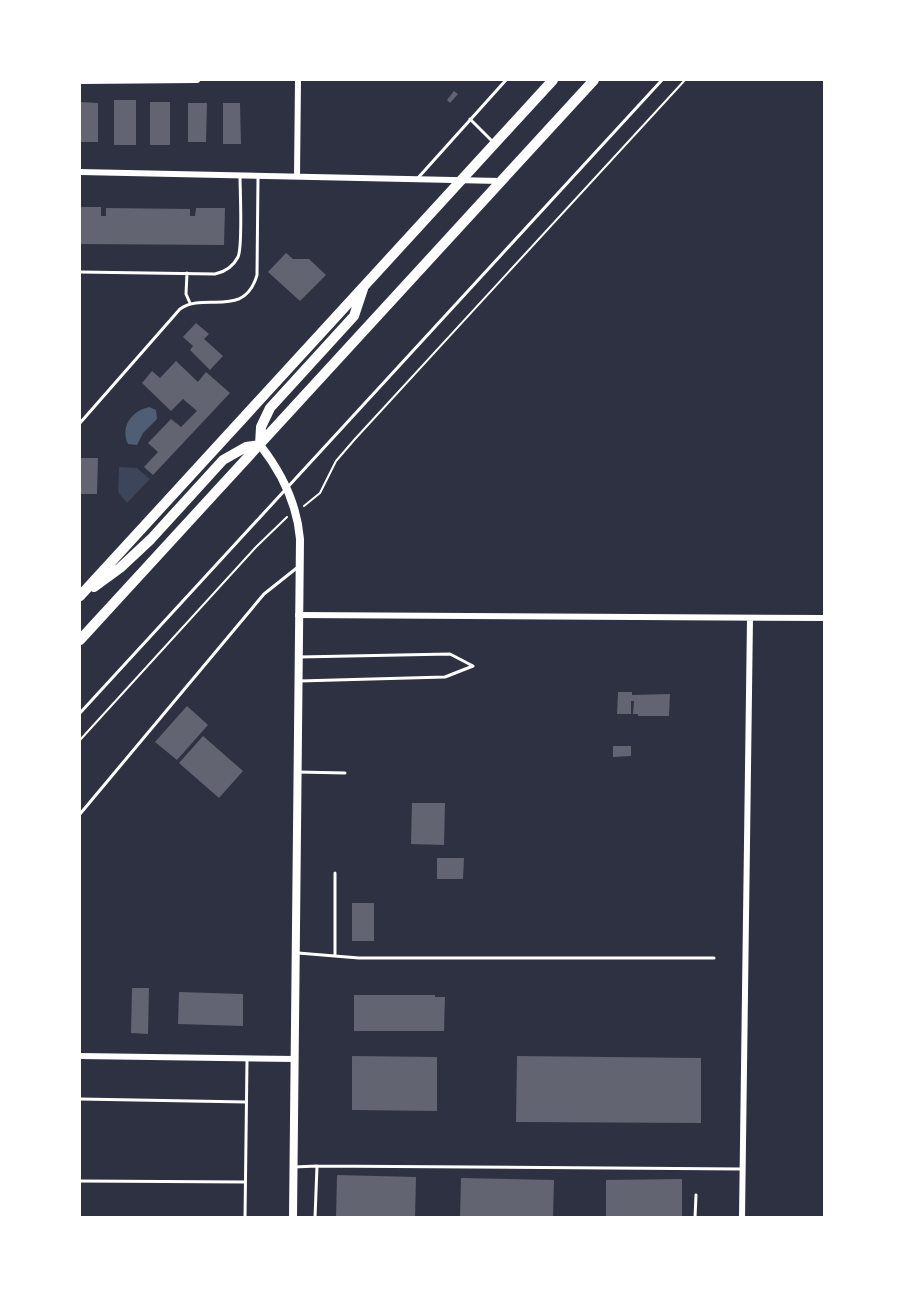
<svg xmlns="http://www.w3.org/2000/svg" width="904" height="1297" viewBox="0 0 904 1297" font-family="Karla,sans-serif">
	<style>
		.green { fill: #3c4559 }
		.water { fill: #4f5d75 }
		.building { fill: #626471 }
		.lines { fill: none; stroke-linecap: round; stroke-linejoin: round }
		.path { stroke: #fff; stroke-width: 2 }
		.service { stroke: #fff; stroke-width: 3 }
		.minor { stroke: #fff; stroke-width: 6 }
		.tertiary { stroke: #fff; stroke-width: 8 }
		.trunk { stroke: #fff; stroke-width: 10 }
	</style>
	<rect width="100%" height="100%" fill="#2d3142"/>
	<!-- green -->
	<path class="green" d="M 119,467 L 137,468 L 150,479 L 127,503 L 118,492 Z"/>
	<!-- water -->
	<path class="water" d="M 149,407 L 156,410 L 157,419 L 143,433 L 137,445 L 128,444 C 120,426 132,411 149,407 Z"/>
	<!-- building -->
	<path class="building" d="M 454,91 L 458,94 L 450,103 L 447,100 Z
		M 114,100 L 136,100 L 136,145 L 114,145 Z
		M 80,102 L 98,103 L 98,142 L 80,142 Z
		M 150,102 L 170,102 L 170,145 L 150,145 Z
		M 188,103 L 207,103 L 206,142 L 188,142 Z
		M 223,103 L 240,103 L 241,144 L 223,144 Z
		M 80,207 L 101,207 L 101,216 L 106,216 L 106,208 L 190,209 L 190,216 L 195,216 L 196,208 L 225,208 L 224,245 L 80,244 Z
		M 286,253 L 293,259 L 309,259 L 326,275 L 300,301 L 268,272 Z
		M 196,323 L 209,334 L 204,339 L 223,356 L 210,370 L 190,350 L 193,346 L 183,337 Z
		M 176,361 L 198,382 L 206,372 L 230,393 L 153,475 L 144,467 L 158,452 L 148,443 L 171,419 L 181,427 L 197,411 L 183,399 L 171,411 L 142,383 L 152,371 L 160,378 Z
		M 80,458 L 98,458 L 97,494 L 80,494 Z
		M 618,692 L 632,692 L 632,695 L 670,694 L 669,716 L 638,716 L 638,714 L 633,714 L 634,701 L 631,701 L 631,714 L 617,714 Z
		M 187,706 L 208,725 L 177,760 L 155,742 Z
		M 203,736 L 243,771 L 219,798 L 179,763 Z
		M 613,746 L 631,746 L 631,756 L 613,757 Z
		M 412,803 L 445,803 L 444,845 L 411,844 Z
		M 437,858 L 464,858 L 463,879 L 437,879 Z
		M 352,903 L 374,903 L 374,941 L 352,941 Z
		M 132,988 L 149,988 L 148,1034 L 131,1033 Z
		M 179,992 L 243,994 L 243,1026 L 178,1024 Z
		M 354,995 L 435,995 L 435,997 L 445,997 L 444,1031 L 354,1031 Z
		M 352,1056 L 437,1057 L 437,1111 L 352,1110 Z
		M 517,1056 L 701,1058 L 701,1123 L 516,1122 Z
		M 337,1175 L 416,1177 L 415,1218 L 336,1218 Z
		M 461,1178 L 554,1180 L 553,1218 L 460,1218 Z
		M 682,1179 L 682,1218 L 606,1218 L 606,1180 Z"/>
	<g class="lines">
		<!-- path -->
		<path class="path" d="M 304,506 L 320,493 L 336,461 L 355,439 L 685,80
			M 80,740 L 256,547 L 287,517"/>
		<!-- service -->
		<path class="service" d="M 470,119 L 493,142
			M 417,179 L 506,80
			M 80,272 L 215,274 C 224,272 233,267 238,257 C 243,246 240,192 240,175
			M 187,273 L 186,294 L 190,303
			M 80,423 L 180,309 C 205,291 244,320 257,275 L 258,178
			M 299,681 L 445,677 L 473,666 L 450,654 L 299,657
			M 80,713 L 662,80
			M 298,772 L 345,773
			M 80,814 L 264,594 L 298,567
			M 298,953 L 359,958 L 714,958
			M 335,956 L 335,873
			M 80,1099 L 246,1102
			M 294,1167 L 317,1166
			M 80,1181 L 245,1182
			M 245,1218 L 247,1060
			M 315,1218 L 317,1166 L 742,1169
			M 695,1218 L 696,1195"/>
		<!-- minor -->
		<path class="minor" d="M 80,81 L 197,80
			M 80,172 L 500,181
			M 297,176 L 298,80
			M 298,615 L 824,618
			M 80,1056 L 295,1059
			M 742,1218 L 750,618"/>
		<!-- tertiary -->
		<path class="tertiary" d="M 260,445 C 282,473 297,503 300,539 L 293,1218"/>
		<!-- trunk -->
		<path class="trunk" d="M 260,445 L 261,427 L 270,408 L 354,316 L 363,289
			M 94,587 L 120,568 L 151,539 L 223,460 L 246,447 L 260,445
			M 80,596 L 553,80
			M 80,640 L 594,80"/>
	</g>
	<!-- border -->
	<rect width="904" height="1297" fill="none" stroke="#ffffff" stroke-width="162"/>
</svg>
